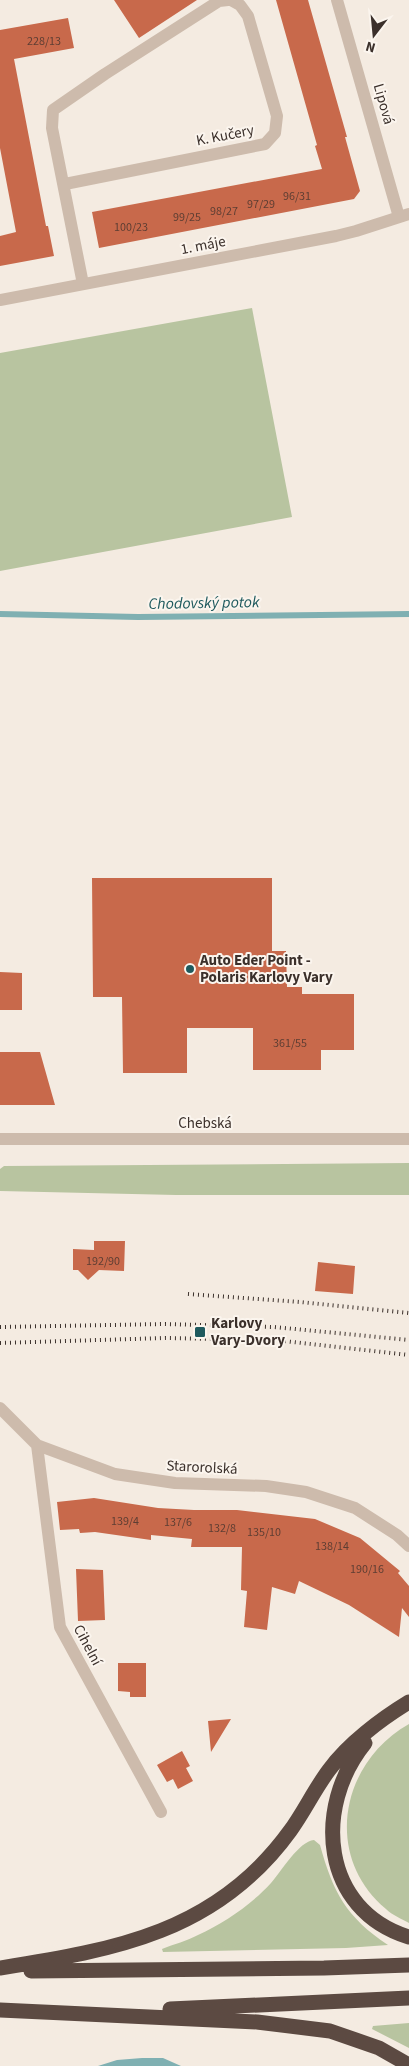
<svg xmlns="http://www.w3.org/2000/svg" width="409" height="2066" viewBox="0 0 409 2066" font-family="'Source Sans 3',sans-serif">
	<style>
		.green { fill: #b8c4a0 }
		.water { fill: #7fb0b2 }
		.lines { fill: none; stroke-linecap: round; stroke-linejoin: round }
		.stream { stroke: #7fb0b2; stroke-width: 6 }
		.building { fill: #c8694b }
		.minor { stroke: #cdbbac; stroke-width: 12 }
		.highway { stroke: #5c4a42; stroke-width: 15 }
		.rail { stroke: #3b302b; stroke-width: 4; stroke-dasharray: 1 4; stroke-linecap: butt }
		.poi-dot { fill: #1f5a5e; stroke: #fbf5ee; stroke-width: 2 }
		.labels { text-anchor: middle; stroke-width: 4; stroke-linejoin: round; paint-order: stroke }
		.number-label { font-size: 12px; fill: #5e3e33 }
		.street-label { font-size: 15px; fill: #3b302b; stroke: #fbf5ee }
		.poi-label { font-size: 15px; font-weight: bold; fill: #3b302b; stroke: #fbf5ee; text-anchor: start }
		.water-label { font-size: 16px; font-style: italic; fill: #1f5a5e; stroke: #fbf5ee }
	</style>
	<rect width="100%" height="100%" fill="#f4ebe1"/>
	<!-- green -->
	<path class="green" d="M 252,308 L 292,517 L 0,571 L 0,353 Z
		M 409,1163 L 409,1195 L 176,1195 L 0,1191 L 0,1169 L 4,1166 Z
		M 409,1724 L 409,1923 C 402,1919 392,1915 386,1909 C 323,1856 340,1763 409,1724 Z
		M 314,1840 L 320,1845 C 333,1892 346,1917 388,1945 L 346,1948 L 163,1952 L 162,1949 C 174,1944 187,1941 198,1935 C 224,1923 252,1904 271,1883 C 281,1872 299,1841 314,1840 Z
		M 409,2023 L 409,2048 L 372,2029 L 373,2026 Z"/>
	<!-- water -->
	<path class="water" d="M 142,2058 L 163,2058 L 181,2066 L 98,2066 L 117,2060 Z"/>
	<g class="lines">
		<!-- stream -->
		<path class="stream" d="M 0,614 L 138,617 L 409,614"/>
	</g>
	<!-- building -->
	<path class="building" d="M 114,0 L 197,0 L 139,38 Z
		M 276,0 L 308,0 L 347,137 L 345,137 L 360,191 L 354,199 L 99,248 L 92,212 L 322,169 L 315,146 L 317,145 Z
		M 68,18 L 74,48 L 14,59 L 46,226 L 48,226 L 54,256 L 0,266 L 0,236 L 16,232 L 0,148 L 0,30 Z
		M 92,878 L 272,878 L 272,951 L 286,951 L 287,987 L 302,987 L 302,994 L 354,994 L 354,1050 L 321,1050 L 321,1070 L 253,1070 L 253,1028 L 187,1028 L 187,1073 L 123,1073 L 122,997 L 93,997 Z
		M 0,972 L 22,973 L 22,1010 L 0,1010 Z
		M 0,1052 L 40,1052 L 55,1105 L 0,1105 Z
		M 94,1241 L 125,1241 L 124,1271 L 99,1270 L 88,1280 L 78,1270 L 73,1270 L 73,1249 L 94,1250 Z
		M 318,1262 L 355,1266 L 353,1294 L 315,1291 Z
		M 94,1498 L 158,1508 L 194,1510 L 237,1510 L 315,1519 L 360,1538 L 400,1571 L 398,1573 L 409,1586 L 409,1617 L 402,1608 L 399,1637 L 349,1605 L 299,1581 L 295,1594 L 272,1587 L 267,1630 L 244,1627 L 247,1591 L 241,1590 L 242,1547 L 191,1547 L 192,1539 L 151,1535 L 151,1540 L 95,1532 L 80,1533 L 79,1529 L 60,1530 L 57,1502 Z
		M 76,1569 L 103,1570 L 105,1620 L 78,1621 Z
		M 118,1663 L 146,1663 L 146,1697 L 130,1697 L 130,1692 L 118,1691 Z
		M 231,1719 L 211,1752 L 208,1721 Z
		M 182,1751 L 190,1766 L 186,1768 L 193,1781 L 178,1789 L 173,1779 L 167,1782 L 157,1765 Z"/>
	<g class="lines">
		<!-- minor -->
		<path class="minor" d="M 337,0 L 399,217
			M 65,184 L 265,144 L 275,133 L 277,116 L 248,16 L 240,5 L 231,0
			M 83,284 L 52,128 L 53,110 L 105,74 L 219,1 L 228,0
			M 0,300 L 336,236 L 356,231 L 409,214
			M 0,1139 L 409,1139
			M 0,1408 L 37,1445 L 115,1474 L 175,1483 L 266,1486 L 306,1492 L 355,1508 L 397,1535 L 409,1546
			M 37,1445 L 60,1627 L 161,1812"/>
		<!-- highway -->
		<path class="highway" d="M 365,1743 C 313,1807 321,1910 409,1937
			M 0,1968 C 115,1950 217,1932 290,1831 C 304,1812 314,1790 329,1770 C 348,1744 381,1719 409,1702
			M 31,1971 L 324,1968 L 409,1965
			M 170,2009 L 409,1998
			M 0,2010 L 257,2022 L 330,2031 L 379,2048 L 409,2065"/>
		<!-- rail -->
		<path class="rail" d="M 188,1294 L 300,1302 L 409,1313
			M 0,1327 L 165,1324 L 274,1327 L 409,1340
			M 0,1343 L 165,1338 L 275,1340 L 409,1355"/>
	</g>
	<!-- markers -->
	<g class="poi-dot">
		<circle cx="190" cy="969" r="5"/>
		<rect x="194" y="1326" width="12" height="12" rx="2.5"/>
	</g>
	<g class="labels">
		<!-- number labels -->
		<g class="number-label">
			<text x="44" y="45">228/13</text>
			<text x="297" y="200">96/31</text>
			<text x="261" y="208">97/29</text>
			<text x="224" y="215">98/27</text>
			<text x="187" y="221">99/25</text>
			<text x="131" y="231">100/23</text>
			<text x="290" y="1047">361/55</text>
			<text x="103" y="1265">192/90</text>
			<text x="125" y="1525">139/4</text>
			<text x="178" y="1526">137/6</text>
			<text x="222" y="1532">132/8</text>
			<text x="264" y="1536">135/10</text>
			<text x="332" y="1550">138/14</text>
			<text x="367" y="1573">190/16</text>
		</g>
		<!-- street labels -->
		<g class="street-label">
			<text transform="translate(384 104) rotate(74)" y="5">Lipová</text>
			<text transform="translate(225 135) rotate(-11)" y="5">K. Kučery</text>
			<text transform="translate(203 245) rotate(-11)" y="5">1. máje</text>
			<text x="205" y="1128">Chebská</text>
			<text transform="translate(202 1467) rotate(3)" y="5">Starorolská</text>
			<text transform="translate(88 1645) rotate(62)" y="5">Cihelní</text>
		</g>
		<!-- poi labels -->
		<g class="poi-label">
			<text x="200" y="965">Auto Eder Point -<tspan x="200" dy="17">Polaris Karlovy Vary</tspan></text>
			<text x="211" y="1328">Karlovy<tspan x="211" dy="17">Vary-Dvory</tspan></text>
		</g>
		<!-- water labels -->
		<g class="water-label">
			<text transform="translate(204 602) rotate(-1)" y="6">Chodovský potok</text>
		</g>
	</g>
	<!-- north arrow -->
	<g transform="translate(374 35) rotate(196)" stroke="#fbf5ee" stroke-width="4" paint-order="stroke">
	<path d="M0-4L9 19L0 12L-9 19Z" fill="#3b302b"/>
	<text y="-8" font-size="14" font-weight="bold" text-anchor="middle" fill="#3b302b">N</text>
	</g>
</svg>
